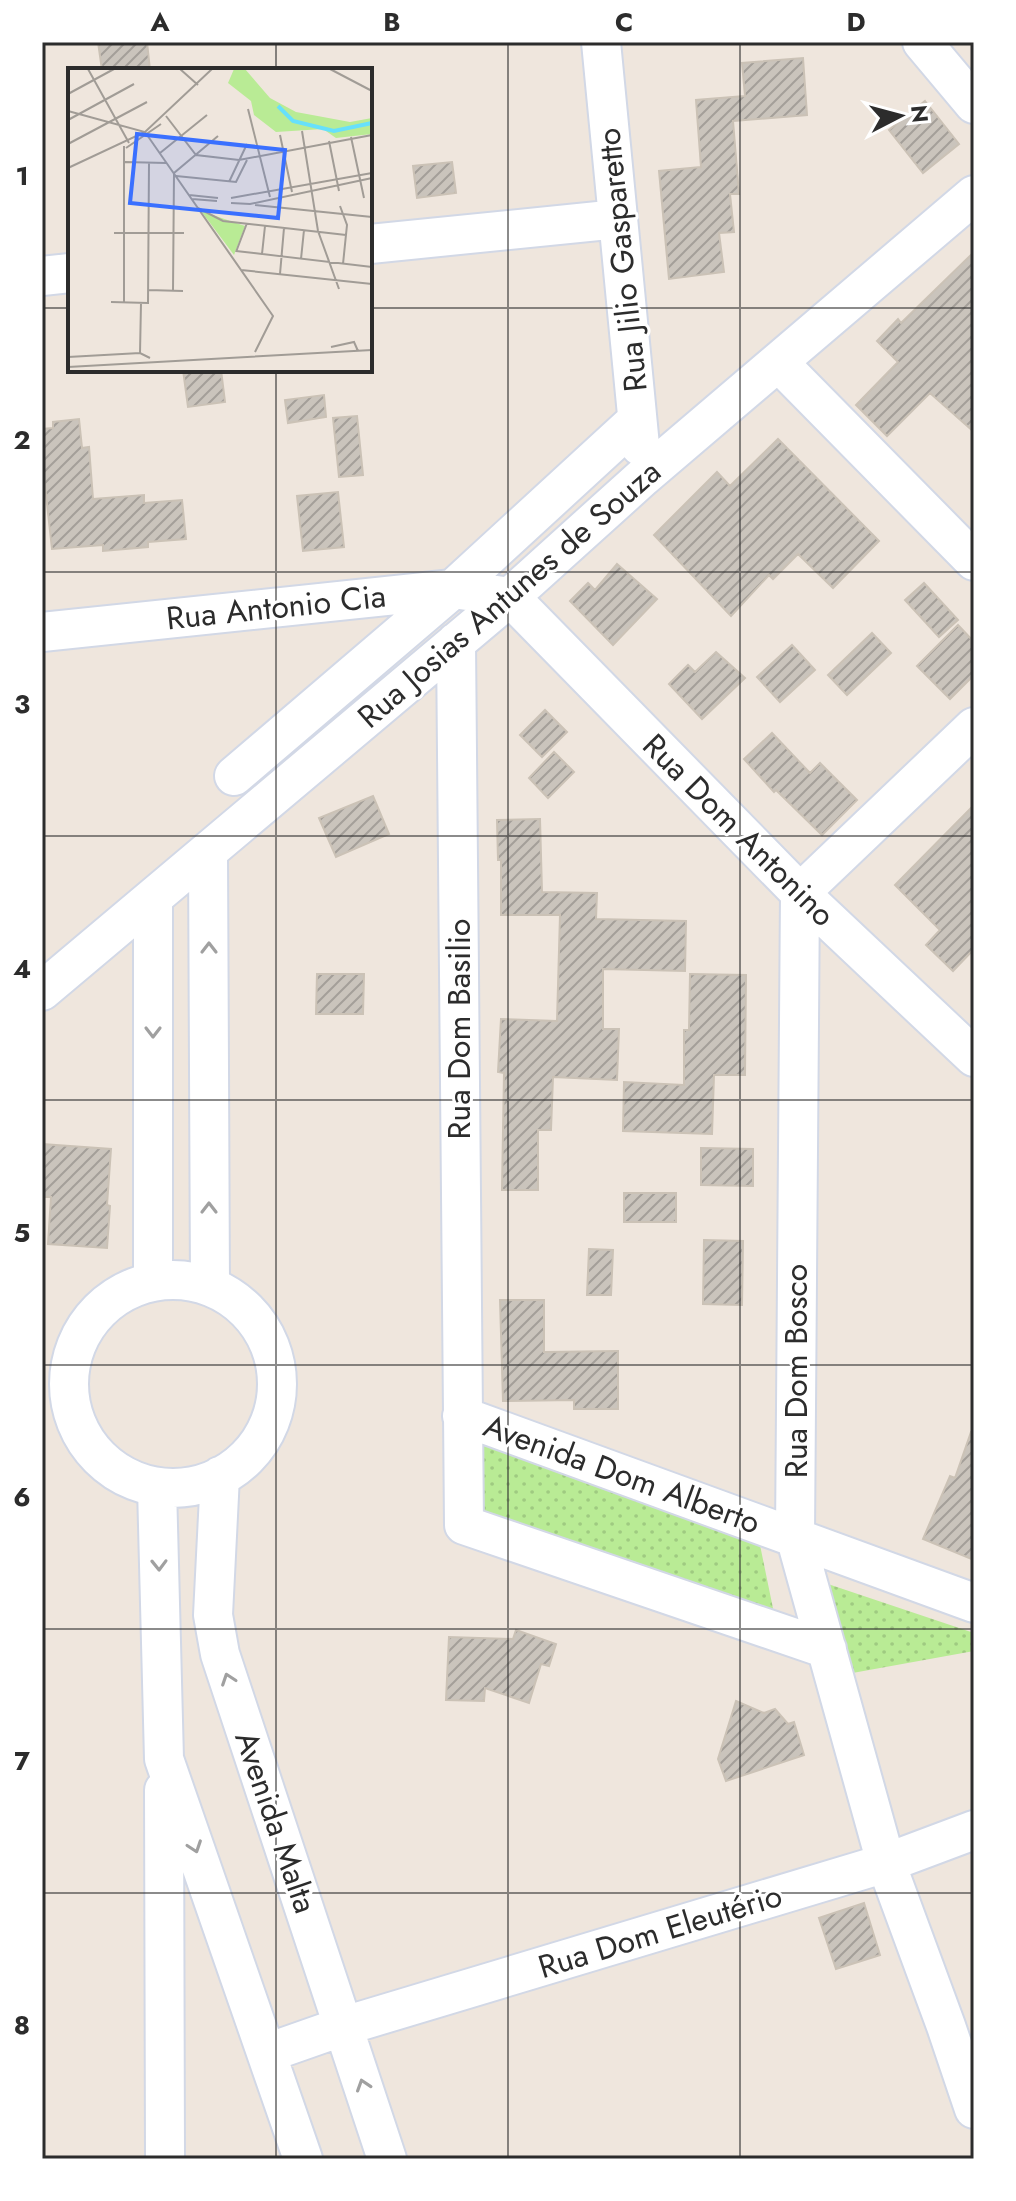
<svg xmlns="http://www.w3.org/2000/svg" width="1016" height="2201" viewBox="0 0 1016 2201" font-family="Jost,sans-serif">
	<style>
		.grass { fill: url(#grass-dots) }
		.building { fill: url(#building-hatch); stroke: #cbc2b6; stroke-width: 2 }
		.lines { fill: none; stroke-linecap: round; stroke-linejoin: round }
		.minor-casing { stroke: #d2d8e6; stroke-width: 42 }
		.minor { stroke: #fff; stroke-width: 38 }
		.oneway { stroke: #a0a0a0 }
		.grid { fill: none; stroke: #2c2c2c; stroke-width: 2; stroke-opacity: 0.55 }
		.labels { text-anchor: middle; stroke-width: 6; stroke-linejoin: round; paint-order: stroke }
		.street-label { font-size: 32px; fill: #2c2c2c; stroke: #fff }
		.inset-river { fill: none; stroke: #67e0fb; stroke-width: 4 }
		.inset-road { fill: none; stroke: #a19c96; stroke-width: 2 }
		.view { fill: #3a70ff; fill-opacity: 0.15; stroke: #3a70ff; stroke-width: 4 }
		.inset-edge { fill: none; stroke: #2c2c2c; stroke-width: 4 }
		.neatline { fill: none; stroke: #2c2c2c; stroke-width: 3 }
		.grid-label { font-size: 26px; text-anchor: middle; font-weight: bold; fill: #2c2c2c }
	</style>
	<defs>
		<pattern id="grass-dots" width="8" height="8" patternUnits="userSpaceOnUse" patternTransform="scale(2)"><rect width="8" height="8" fill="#b9eb95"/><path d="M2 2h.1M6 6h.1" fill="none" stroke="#9fca81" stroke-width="1.8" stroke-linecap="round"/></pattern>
		<pattern id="building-hatch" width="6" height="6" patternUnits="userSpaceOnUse" patternTransform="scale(2)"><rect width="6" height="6" fill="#cac4bc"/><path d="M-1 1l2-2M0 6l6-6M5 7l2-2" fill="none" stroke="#a49f99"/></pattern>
	</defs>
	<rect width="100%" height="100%" fill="#efe6dd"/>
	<!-- grass -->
	<path class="grass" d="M 477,1443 L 760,1545 L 776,1623 L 476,1519 Z
		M 822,1582 L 974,1633 L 974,1651 L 847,1674 Z"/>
	<!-- building -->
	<path class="building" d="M 98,42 L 147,42 L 150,70 L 102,70 Z
		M 803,58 L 807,115 L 733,121 L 739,194 L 730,194 L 734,232 L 719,233 L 724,272 L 669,279 L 659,171 L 701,167 L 696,100 L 745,96 L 742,63 Z
		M 925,101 L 959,144 L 923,173 L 889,130 Z
		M 452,162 L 456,193 L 417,198 L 413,166 Z
		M 974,252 L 974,432 L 930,393 L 887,436 L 856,405 L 898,362 L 877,341 L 898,319 L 901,323 Z
		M 183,370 L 221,370 L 225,402 L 188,407 Z
		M 324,395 L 326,417 L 288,423 L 285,400 Z
		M 357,416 L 363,475 L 339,477 L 333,418 Z
		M 79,419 L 82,448 L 89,447 L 93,499 L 144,495 L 144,503 L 182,500 L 186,539 L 148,542 L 148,547 L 103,551 L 103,545 L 52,549 L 43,468 L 42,429 L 53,428 L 53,422 Z
		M 778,439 L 879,541 L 833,588 L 798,554 L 773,579 L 769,575 L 731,616 L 654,535 L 717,472 L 730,486 Z
		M 338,492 L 344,547 L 303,551 L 297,496 Z
		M 617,564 L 657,599 L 613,645 L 570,601 L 588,583 L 595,590 Z
		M 924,583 L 958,620 L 939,637 L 905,600 Z
		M 958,625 L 974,642 L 974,675 L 950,699 L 917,666 Z
		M 872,633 L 891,653 L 847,695 L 828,675 Z
		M 792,645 L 815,670 L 780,702 L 757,677 Z
		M 716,652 L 745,678 L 702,719 L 669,684 L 688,665 L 695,672 Z
		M 545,710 L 567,732 L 542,757 L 520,735 Z
		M 772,733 L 810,773 L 820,763 L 857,800 L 822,835 L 776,790 L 774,792 L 744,759 Z
		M 554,752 L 574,772 L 548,798 L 529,778 Z
		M 373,796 L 389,834 L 336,857 L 319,818 Z
		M 974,805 L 974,949 L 953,971 L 926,945 L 940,930 L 895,885 Z
		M 540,819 L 542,892 L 597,893 L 596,919 L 686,921 L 685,971 L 603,969 L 603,1029 L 619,1029 L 617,1080 L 553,1077 L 551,1130 L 538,1130 L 538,1190 L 502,1190 L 504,1073 L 498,1072 L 501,1019 L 557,1021 L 560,915 L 501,915 L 501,860 L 498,860 L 497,820 Z
		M 317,974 L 364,974 L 363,1014 L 316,1014 Z
		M 690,974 L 746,975 L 745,1075 L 714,1075 L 712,1134 L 623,1131 L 624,1082 L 684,1085 L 684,1030 L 689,1030 Z
		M 42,1144 L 111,1149 L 107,1205 L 110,1206 L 107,1248 L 48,1244 L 51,1197 L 42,1197 Z
		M 701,1148 L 753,1149 L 753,1186 L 701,1185 Z
		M 624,1193 L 676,1193 L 676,1222 L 624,1222 Z
		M 704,1240 L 743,1241 L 742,1305 L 703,1304 Z
		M 589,1249 L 613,1250 L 611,1295 L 587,1295 Z
		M 500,1300 L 544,1300 L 544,1352 L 618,1351 L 618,1409 L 574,1409 L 574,1400 L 503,1401 Z
		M 971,1432 L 974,1433 L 974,1560 L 923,1539 L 950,1476 L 955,1478 Z
		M 516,1630 L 556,1644 L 549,1666 L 541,1664 L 529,1703 L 485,1688 L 484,1701 L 446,1700 L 449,1637 L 513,1639 Z
		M 736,1701 L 764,1713 L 775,1709 L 788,1724 L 794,1722 L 804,1755 L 726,1781 L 718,1759 Z
		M 864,1903 L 880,1955 L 836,1969 L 819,1918 Z"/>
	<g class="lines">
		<defs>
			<path id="minor" d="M 601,42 L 640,446
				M 922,42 L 974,104
				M 370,244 L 618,219
				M 42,276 L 70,273
				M 778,362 L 974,561
				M 42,632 L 453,589 L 510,597 L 800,893 L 974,1057
				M 456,642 L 464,1525 L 827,1649
				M 974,727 L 800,893 L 795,1536 L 886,1863 L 946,2026 L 974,2109
				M 234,776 L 453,589 L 637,420
				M 208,852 L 210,1286
				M 153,898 L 153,1281
				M 42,991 L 510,597 L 643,477 L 974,195
				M69 1384a104 104 0 1 1 208 0a104 104 0 1 1-208 0Z
				M 462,1416 L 974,1603
				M 220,1476 L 213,1615 L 220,1654 L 387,2159
				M 157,1487 L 164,1759 L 303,2159
				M 164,1790 L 165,2159
				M 267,2053 L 344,2026 L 886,1863 L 974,1830"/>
		</defs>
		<!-- minor casing -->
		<use href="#minor" class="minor-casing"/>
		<!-- minor -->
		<use href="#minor" class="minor"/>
	</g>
	<!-- one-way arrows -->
	<defs><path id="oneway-chevron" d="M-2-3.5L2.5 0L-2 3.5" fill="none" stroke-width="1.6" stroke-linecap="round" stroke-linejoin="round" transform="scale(2)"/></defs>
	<g class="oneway">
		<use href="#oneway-chevron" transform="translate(209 948) rotate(-90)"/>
		<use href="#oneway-chevron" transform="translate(153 1032) rotate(90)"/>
		<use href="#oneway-chevron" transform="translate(209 1208) rotate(-90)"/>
		<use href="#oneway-chevron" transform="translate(159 1565) rotate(89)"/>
		<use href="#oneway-chevron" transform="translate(228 1679) rotate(-109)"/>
		<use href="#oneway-chevron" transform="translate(195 1847) rotate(71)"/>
		<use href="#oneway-chevron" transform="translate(363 2085) rotate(-108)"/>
	</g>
	<!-- grid -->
	<path class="grid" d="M 276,42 L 276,70M 508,42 L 508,2159M 740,42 L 740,2159M 42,308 L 70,308M 370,308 L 974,308M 276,370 L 276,2159M 42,572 L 974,572M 42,836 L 974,836M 42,1100 L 974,1100M 42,1365 L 974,1365M 42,1629 L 974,1629M 42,1893 L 974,1893"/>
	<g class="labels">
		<!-- street labels -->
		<g class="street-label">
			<text transform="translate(622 260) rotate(-96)" y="11">Rua Jilio Gasparetto</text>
			<text transform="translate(509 594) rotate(-41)" y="11">Rua Josias Antunes de Souza</text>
			<text transform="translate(276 607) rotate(-6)" y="11">Rua Antonio Cia</text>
			<text transform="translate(739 830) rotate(45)" y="11">Rua Dom Antonino</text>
			<text transform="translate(459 1029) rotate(-90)" y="11">Rua Dom Basilio</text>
			<text transform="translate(796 1371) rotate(-90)" y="11">Rua Dom Bosco</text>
			<text transform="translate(622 1474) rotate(20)" y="11">Avenida Dom Alberto</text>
			<text transform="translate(276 1822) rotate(71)" y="11">Avenida Malta</text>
			<text transform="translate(660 1931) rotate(-17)" y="11">Rua Dom Eleutério</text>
		</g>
	</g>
	<!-- overview -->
	<g transform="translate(68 68)">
		<rect width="304" height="304" fill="#efe6dd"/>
		<path d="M 133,143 L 177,158 L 166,187 Z" fill="#b9eb95"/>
		<path d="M 166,1 L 177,1 L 202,30 L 228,44 L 282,54 L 304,50 L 304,66 L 268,70 L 255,61 L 208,64 L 186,47 L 183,33 L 160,15 Z" fill="#b9eb95"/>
		<path class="inset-river" d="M 210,38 L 225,53 L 266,63 L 304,55"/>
		<path class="inset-road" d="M 20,1 L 61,75M 112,1 L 130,17M 262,1 L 304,23M 0,26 L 46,1M 180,41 L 202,129M 0,43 L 77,64 L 205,248 L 187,284M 98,48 L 128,87 L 171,92 L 304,67M 0,52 L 66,16M 234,63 L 250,163 L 271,221M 212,67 L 224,124M 283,69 L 296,130M 261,73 L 271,123M 0,76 L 79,34M 56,78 L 56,234M 58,80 L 93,56M 92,85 L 139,47M 57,94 L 98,95M 0,100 L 77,64 L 144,1M 108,108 L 168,114 L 179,92M 161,114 L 179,76M 121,127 L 150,130M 163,130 L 304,105M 124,131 L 149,133M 163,135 L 182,136 L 304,110M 187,137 L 304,149M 272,138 L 279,157 L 275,196M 130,140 L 155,153 L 278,167M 46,165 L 116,165M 168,183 L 304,199M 168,184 L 179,155M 194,186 L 197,158M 233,191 L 236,162M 173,202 L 304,216M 212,206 L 216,160M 80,222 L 115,223M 105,223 L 106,105 L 150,68M 43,234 L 80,235 L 81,95M 263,279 L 286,274 L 290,283M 72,285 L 73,235M 0,289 L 72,285 L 82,290M 0,299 L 304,282"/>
		<path class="view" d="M 69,66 L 217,82 L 210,150 L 62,135 Z"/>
		<rect width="304" height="304" class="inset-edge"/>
	</g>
	<!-- border -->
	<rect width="1016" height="2201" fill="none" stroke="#ffffff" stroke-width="88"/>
	<!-- north arrow -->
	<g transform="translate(900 116) rotate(84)" stroke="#ffffff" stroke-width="6" paint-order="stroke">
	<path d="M0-6L14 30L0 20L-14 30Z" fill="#2c2c2c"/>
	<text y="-12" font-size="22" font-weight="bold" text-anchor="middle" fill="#2c2c2c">N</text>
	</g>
	<rect x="44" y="44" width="928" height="2113" class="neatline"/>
	<g class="grid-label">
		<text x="160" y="31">A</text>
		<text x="392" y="31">B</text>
		<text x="624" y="31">C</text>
		<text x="856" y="31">D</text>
		<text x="22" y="185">1</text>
		<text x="22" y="449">2</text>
		<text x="22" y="713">3</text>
		<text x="22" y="978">4</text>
		<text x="22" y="1242">5</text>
		<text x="22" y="1506">6</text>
		<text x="22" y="1770">7</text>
		<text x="22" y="2034">8</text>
	</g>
</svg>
